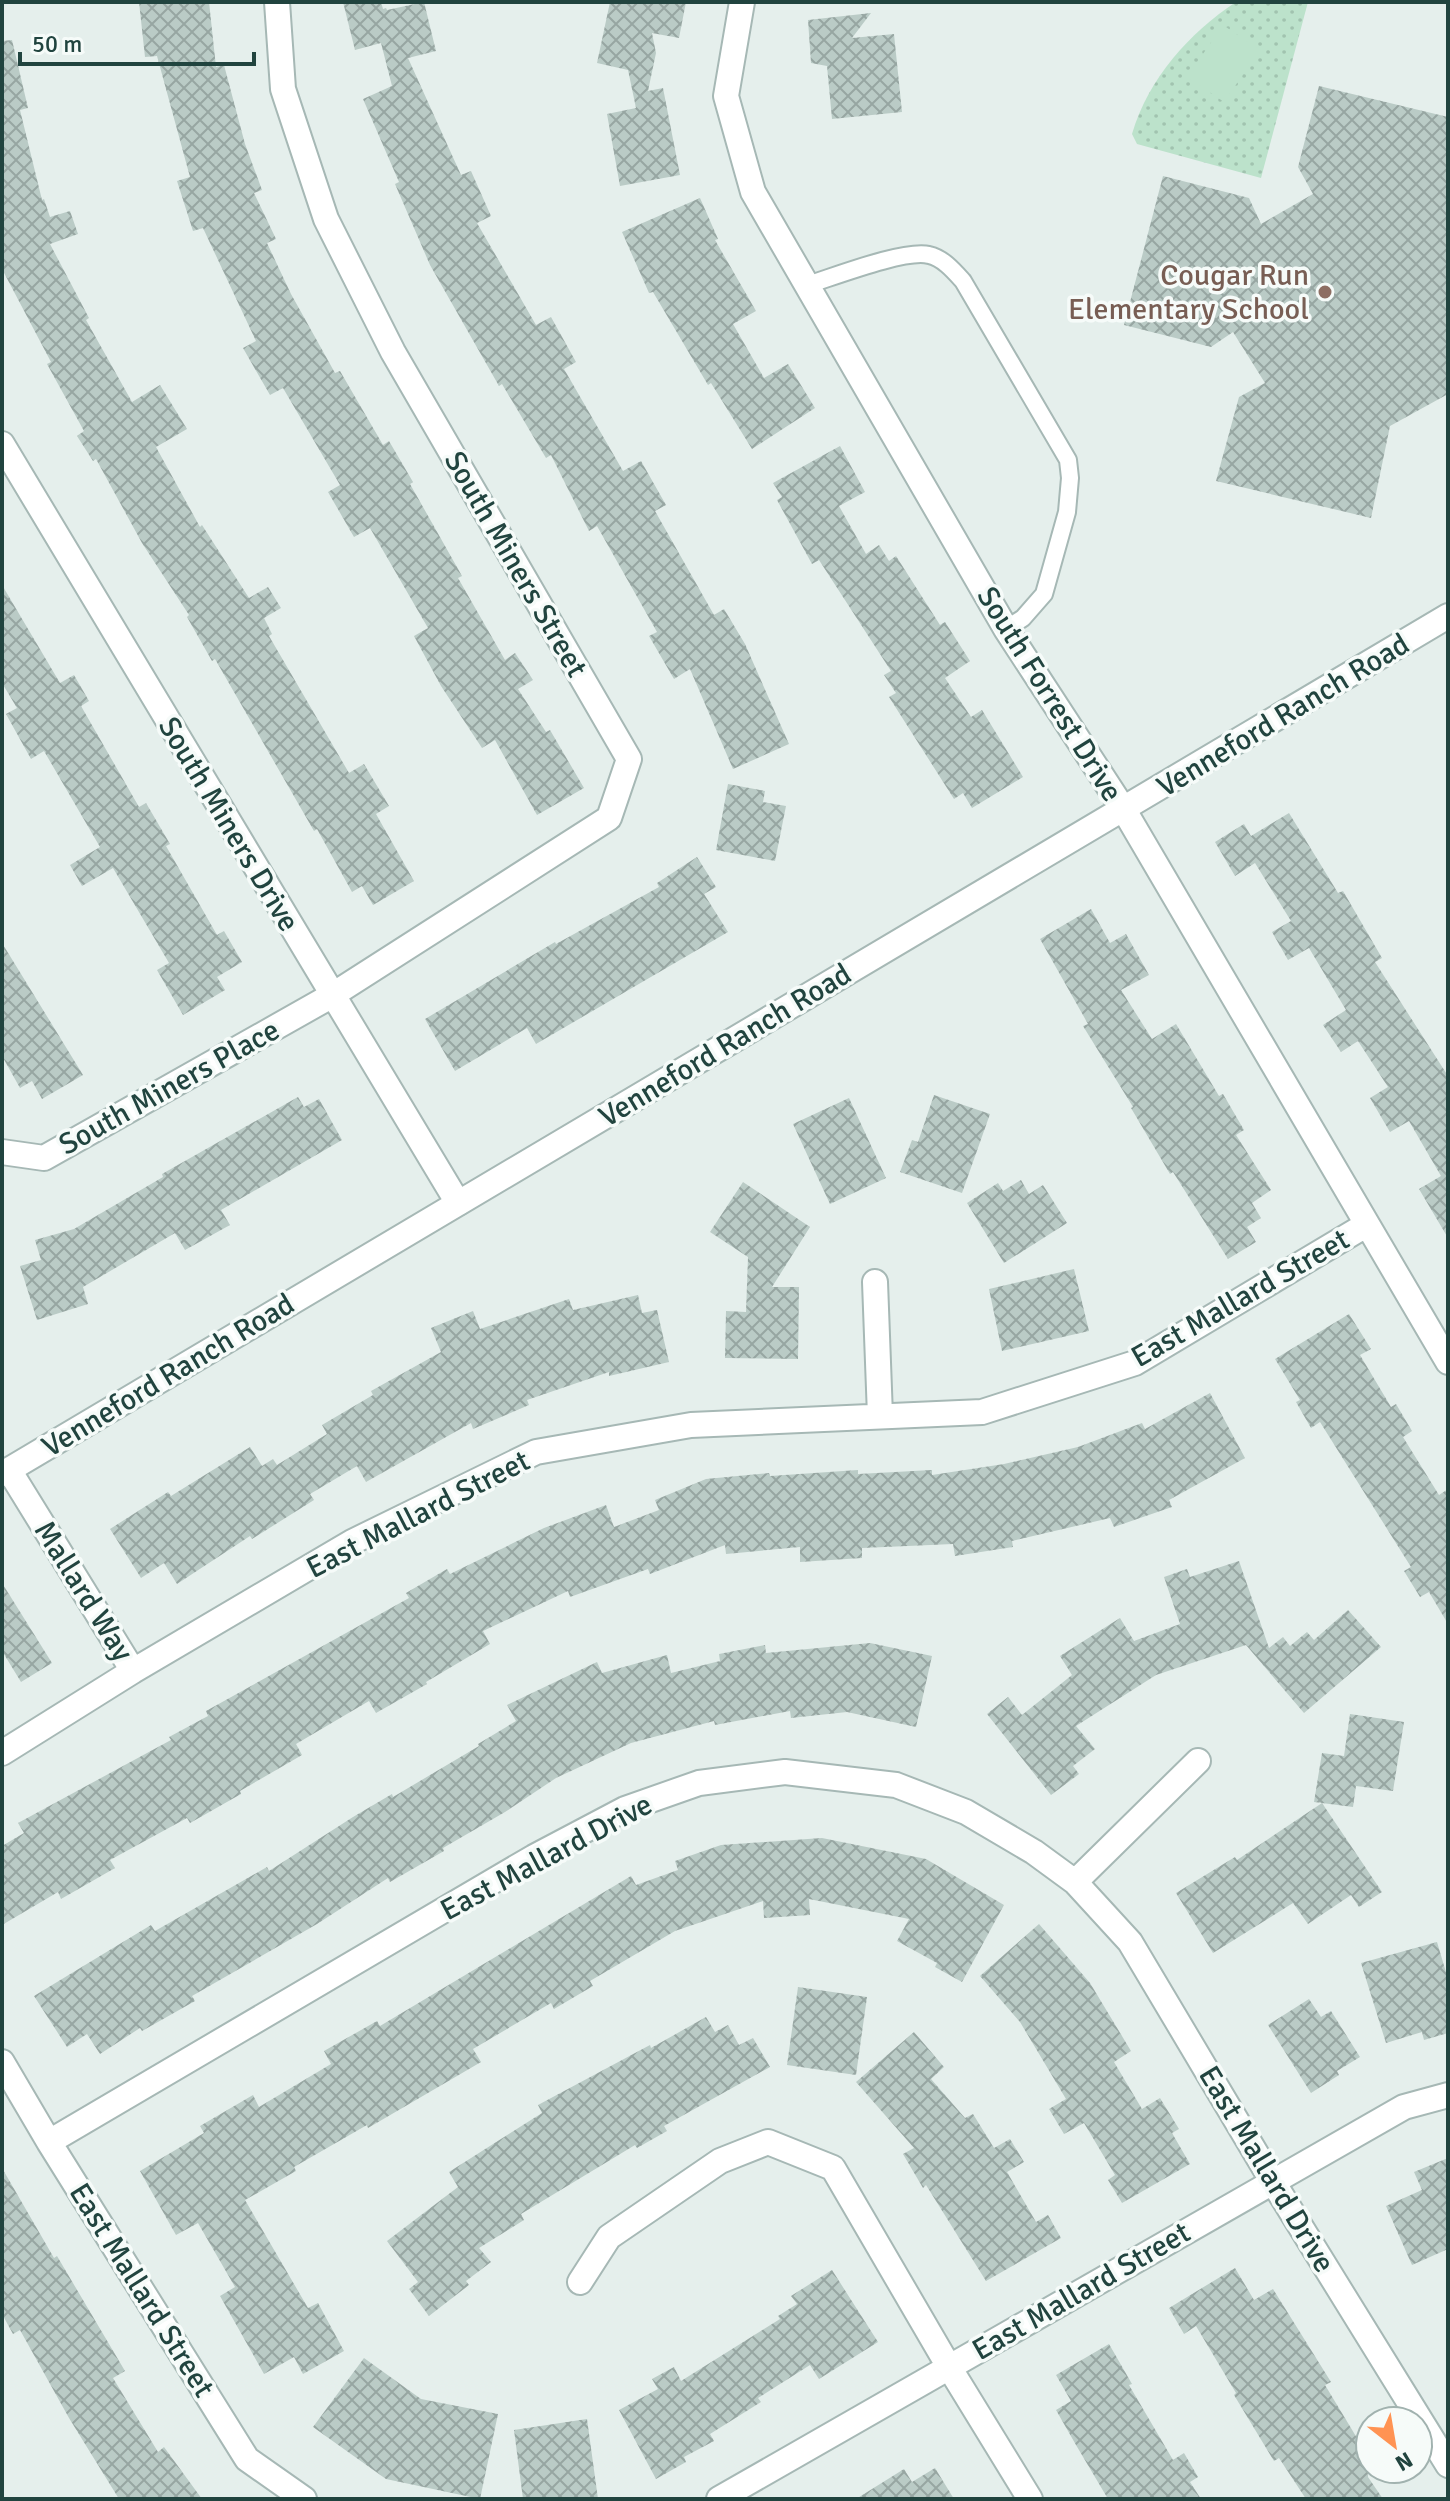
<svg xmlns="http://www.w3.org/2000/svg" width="1450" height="2501" viewBox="0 0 1450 2501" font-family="Signika,sans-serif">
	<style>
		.green { fill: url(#green-dots) }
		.pitch { fill: #bce2cb }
		.building { fill: url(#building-cross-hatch) }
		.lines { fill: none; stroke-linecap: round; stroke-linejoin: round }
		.service-casing { stroke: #a6b8b5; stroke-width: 20 }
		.minor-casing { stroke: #a6b8b5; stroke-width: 28 }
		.tertiary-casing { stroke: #a6b8b5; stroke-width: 28 }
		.service { stroke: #fff; stroke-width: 16 }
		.minor { stroke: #fff; stroke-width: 24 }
		.tertiary { stroke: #fff; stroke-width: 24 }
		.education-dot { fill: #8d6e63; stroke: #f6fbf9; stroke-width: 3 }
		.labels { text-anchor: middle; stroke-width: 7; stroke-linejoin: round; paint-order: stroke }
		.education-label { font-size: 30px; fill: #785e54; stroke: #f6fbf9; text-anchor: end }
		.street-label { font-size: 30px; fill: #21443f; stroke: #f6fbf9 }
	</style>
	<defs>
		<pattern id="green-dots" width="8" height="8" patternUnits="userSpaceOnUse" patternTransform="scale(2)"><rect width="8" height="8" fill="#bce2cb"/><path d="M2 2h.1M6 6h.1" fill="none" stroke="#a1c3af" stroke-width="1.8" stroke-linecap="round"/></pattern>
		<pattern id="building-cross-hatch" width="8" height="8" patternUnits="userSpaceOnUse" patternTransform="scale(2)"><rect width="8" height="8" fill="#bacbc6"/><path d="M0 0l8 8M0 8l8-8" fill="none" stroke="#97a6a2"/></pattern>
	</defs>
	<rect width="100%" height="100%" fill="#e5efec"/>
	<!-- green -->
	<path class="green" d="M 1236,2 L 1308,2 L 1261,178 L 1137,144 L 1132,134 C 1148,79 1189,33 1236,2 Z"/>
	<!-- pitch -->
	<path class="pitch" d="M 1223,25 L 1260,50 L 1224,102 L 1187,77 Z"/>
	<!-- building -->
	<path class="building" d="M 139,2 L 209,2 L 216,67 L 224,65 L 245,144 L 262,190 L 254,193 L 276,239 L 267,243 L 291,294 L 335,373 L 340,371 L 383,445 L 389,441 L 413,482 L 410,484 L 462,576 L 458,578 L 505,660 L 515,653 L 533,680 L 518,689 L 546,732 L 550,730 L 584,788 L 537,815 L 495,740 L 482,748 L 441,686 L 414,636 L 428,628 L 370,528 L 354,537 L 328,492 L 340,485 L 283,388 L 270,395 L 243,348 L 256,341 L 203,228 L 193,231 L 177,181 L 190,177 L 157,56 L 145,57 Z
		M 343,2 L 381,2 L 383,9 L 386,8 L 387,10 L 424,2 L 436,51 L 408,58 L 461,175 L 471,171 L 491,216 L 477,223 L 536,325 L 551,317 L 576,362 L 564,369 L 623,471 L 641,461 L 666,505 L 655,511 L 714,615 L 724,609 L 745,644 L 789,744 L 733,769 L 690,669 L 674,679 L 649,636 L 657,632 L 597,526 L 589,531 L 551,455 L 546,458 L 502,384 L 499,386 L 430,265 L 395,184 L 399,182 L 363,99 L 392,86 L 381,43 L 355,50 Z
		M 610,2 L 686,2 L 679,38 L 652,33 L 656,53 L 648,91 L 663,88 L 680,175 L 620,186 L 607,114 L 636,108 L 628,70 L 597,63 Z
		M 871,13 L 852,38 L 894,34 L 902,112 L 832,119 L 827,66 L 811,63 L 808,20 Z
		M 12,40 L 28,108 L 20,110 L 42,200 L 44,199 L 50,217 L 70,211 L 78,234 L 50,244 L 89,318 L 86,320 L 132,402 L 160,385 L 187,429 L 156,447 L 200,527 L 202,525 L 249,598 L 268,587 L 281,608 L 264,618 L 272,634 L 269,636 L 349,773 L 364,764 L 389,806 L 376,814 L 414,881 L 373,905 L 362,886 L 352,892 L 317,829 L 314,831 L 215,659 L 212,661 L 187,617 L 189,615 L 142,543 L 96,459 L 93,461 L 77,436 L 84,431 L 47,364 L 51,362 L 2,269 L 2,41 Z
		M 1319,86 L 1448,117 L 1448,394 L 1390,426 L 1371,518 L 1216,481 L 1239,397 L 1265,383 L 1233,332 L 1211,347 L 1124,325 L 1163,176 L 1249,198 L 1261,224 L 1313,194 L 1298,167 Z
		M 700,198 L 718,239 L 715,240 L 756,311 L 733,324 L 764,378 L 788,364 L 815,408 L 752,449 L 711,383 L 708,385 L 653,292 L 649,293 L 622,232 Z
		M 840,446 L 865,492 L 839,506 L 866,554 L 879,545 L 889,561 L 896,556 L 940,625 L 945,622 L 970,661 L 945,678 L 971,717 L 982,710 L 1023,777 L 972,808 L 963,793 L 954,799 L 889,697 L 896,693 L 884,675 L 891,671 L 819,560 L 812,564 L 777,500 L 782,497 L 773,483 Z
		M 2,585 L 60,683 L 74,675 L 89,701 L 81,706 L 139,807 L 146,803 L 170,844 L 166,846 L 217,935 L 224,931 L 242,962 L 217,977 L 225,990 L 183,1015 L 157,970 L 169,963 L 113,868 L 82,886 L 70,865 L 100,847 L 44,751 L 31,759 L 6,714 L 17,708 L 2,683 Z
		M 728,784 L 765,791 L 763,802 L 786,806 L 775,861 L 716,850 Z
		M 1289,813 L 1338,893 L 1343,891 L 1382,958 L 1375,962 L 1448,1076 L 1448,1238 L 1419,1189 L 1441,1176 L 1409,1121 L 1390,1132 L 1370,1098 L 1388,1087 L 1358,1041 L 1341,1052 L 1323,1025 L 1346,1010 L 1309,948 L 1288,960 L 1272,932 L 1291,921 L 1255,863 L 1235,876 L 1215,842 L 1244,824 L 1251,836 Z
		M 697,857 L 716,887 L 704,894 L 728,932 L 536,1044 L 527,1028 L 455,1071 L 425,1019 L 555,942 L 556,944 L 659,887 L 657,883 Z
		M 1091,909 L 1110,943 L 1126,934 L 1149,975 L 1121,990 L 1152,1039 L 1176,1024 L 1219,1096 L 1223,1094 L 1244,1130 L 1236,1135 L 1271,1190 L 1252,1203 L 1261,1218 L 1247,1227 L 1256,1242 L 1228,1259 L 1173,1172 L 1170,1174 L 1131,1108 L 1133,1107 L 1083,1026 L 1088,1024 L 1040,939 Z
		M 2,943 L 83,1075 L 42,1099 L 32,1081 L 20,1088 L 2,1056 Z
		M 934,1095 L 990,1114 L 962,1193 L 900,1172 L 912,1140 L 918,1142 Z
		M 298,1097 L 304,1107 L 319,1099 L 342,1140 L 221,1210 L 230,1225 L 185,1250 L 175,1233 L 83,1287 L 88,1304 L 37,1320 L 20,1266 L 41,1260 L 35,1240 L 74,1229 L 163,1177 L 162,1174 Z
		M 849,1098 L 886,1178 L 830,1204 L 793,1124 Z
		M 1021,1180 L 1029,1194 L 1043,1185 L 1067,1223 L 1004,1263 L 967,1203 L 998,1183 L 1003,1191 Z
		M 743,1182 L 810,1227 L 772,1287 L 799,1287 L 798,1359 L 725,1358 L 726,1311 L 746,1312 L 748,1257 L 710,1232 Z
		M 1074,1269 L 1089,1331 L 1002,1351 L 989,1289 Z
		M 638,1295 L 642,1313 L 657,1310 L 669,1362 L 609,1376 L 609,1372 L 527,1400 L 529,1405 L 473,1429 L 471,1423 L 366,1482 L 357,1466 L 310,1494 L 314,1500 L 252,1539 L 250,1536 L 177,1584 L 164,1563 L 141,1578 L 110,1529 L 168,1492 L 171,1496 L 250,1447 L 262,1466 L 273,1459 L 277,1465 L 327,1434 L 322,1425 L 373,1395 L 371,1391 L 441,1352 L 431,1328 L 473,1311 L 480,1329 L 569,1299 L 573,1310 Z
		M 1349,1314 L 1371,1349 L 1360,1355 L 1391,1407 L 1396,1404 L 1412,1431 L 1403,1437 L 1439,1495 L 1448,1489 L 1448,1624 L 1429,1592 L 1420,1597 L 1404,1571 L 1411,1567 L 1320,1422 L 1311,1428 L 1296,1402 L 1300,1400 L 1275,1359 Z
		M 1210,1393 L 1245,1458 L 1169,1500 L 1172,1507 L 1114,1527 L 1110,1518 L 1012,1541 L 1013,1547 L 955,1556 L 953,1544 L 862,1548 L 862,1558 L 800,1562 L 800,1547 L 726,1554 L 725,1545 L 650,1574 L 648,1569 L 570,1597 L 568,1591 L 483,1631 L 490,1644 L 426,1682 L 427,1684 L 376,1713 L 369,1701 L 296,1744 L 302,1755 L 240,1791 L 241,1794 L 190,1823 L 187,1818 L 110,1860 L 115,1868 L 61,1899 L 58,1892 L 2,1925 L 2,1846 L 24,1833 L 18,1823 L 171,1740 L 169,1737 L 208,1716 L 206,1711 L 409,1598 L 406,1593 L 447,1569 L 450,1574 L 544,1528 L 606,1505 L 614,1527 L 659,1510 L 655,1500 L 706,1479 L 769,1473 L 770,1476 L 858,1470 L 858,1474 L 932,1470 L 932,1475 L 1004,1464 L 1078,1447 L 1142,1423 L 1145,1429 Z
		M 1239,1561 L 1269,1648 L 1283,1637 L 1290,1646 L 1307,1632 L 1314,1640 L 1348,1610 L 1381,1647 L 1304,1713 L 1246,1645 L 1156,1675 L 1076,1726 L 1095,1749 L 1073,1766 L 1079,1774 L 1051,1795 L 987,1714 L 1008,1697 L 1022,1715 L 1072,1675 L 1060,1656 L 1120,1618 L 1134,1641 L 1180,1624 L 1164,1577 L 1187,1569 L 1190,1577 Z
		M 2,1583 L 52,1663 L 21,1682 L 2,1651 Z
		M 870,1643 L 932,1656 L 916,1727 L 847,1712 L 791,1718 L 790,1711 L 715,1725 L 714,1721 L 631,1743 L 556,1778 L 505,1812 L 443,1848 L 444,1851 L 390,1882 L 388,1878 L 317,1924 L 192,1996 L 195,2001 L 142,2031 L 140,2028 L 100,2054 L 87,2034 L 67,2047 L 34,1996 L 151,1925 L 155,1931 L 267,1867 L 269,1871 L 353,1817 L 392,1794 L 393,1797 L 479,1746 L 478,1744 L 516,1721 L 507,1705 L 597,1662 L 602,1673 L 667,1655 L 671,1673 L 720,1661 L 719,1654 L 765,1645 L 766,1653 Z
		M 1350,1714 L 1404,1722 L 1393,1791 L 1356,1786 L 1353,1807 L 1322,1803 L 1382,1892 L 1359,1907 L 1351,1895 L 1308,1924 L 1293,1903 L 1213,1953 L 1176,1893 L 1235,1857 L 1237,1860 L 1322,1803 L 1314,1802 L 1322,1753 L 1344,1756 Z
		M 822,1838 L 926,1859 L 1004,1905 L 962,1982 L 935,1967 L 937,1963 L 897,1941 L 909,1919 L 809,1899 L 810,1915 L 764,1918 L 763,1901 L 675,1931 L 590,1981 L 593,1986 L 554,2009 L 551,2003 L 473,2049 L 481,2062 L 368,2128 L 367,2125 L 294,2167 L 296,2171 L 245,2200 L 308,2308 L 318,2303 L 344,2351 L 303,2374 L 294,2357 L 264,2374 L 220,2296 L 235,2287 L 198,2223 L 176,2235 L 140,2171 L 204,2133 L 200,2126 L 253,2095 L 259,2107 L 331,2064 L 324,2051 L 377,2021 L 380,2026 L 631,1876 L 636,1885 L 678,1870 L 675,1861 L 721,1845 Z
		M 1039,1924 L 1090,1983 L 1131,2051 L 1114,2062 L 1142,2109 L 1160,2098 L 1179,2129 L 1172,2133 L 1190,2164 L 1122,2203 L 1108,2180 L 1115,2175 L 1084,2123 L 1064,2134 L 1049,2109 L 1066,2099 L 1020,2022 L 980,1976 Z
		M 1437,1942 L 1448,1979 L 1448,2033 L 1424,2040 L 1422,2032 L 1386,2043 L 1361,1963 Z
		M 798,1987 L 867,1997 L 856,2075 L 787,2065 Z
		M 1309,1999 L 1321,2017 L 1331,2011 L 1360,2057 L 1337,2071 L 1339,2075 L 1311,2093 L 1268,2025 Z
		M 706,2017 L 715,2032 L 728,2025 L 739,2045 L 753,2038 L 770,2067 L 664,2126 L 667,2131 L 637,2148 L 635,2145 L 521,2214 L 524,2220 L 479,2248 L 491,2262 L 466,2281 L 469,2285 L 429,2316 L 409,2289 L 418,2282 L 387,2241 L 458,2187 L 449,2172 L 542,2113 L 538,2105 L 650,2045 L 651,2048 Z
		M 914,2032 L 944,2067 L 931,2079 L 965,2118 L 973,2114 L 994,2148 L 1010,2139 L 1024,2162 L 1007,2172 L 1036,2222 L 1048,2215 L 1061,2238 L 986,2281 L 926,2185 L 923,2188 L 903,2154 L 914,2148 L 856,2082 Z
		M 1448,2158 L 1448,2249 L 1412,2265 L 1386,2206 L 1422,2190 L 1414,2172 Z
		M 2,2168 L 54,2258 L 57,2256 L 125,2371 L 113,2378 L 158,2452 L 164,2447 L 202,2499 L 119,2499 L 69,2418 L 20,2330 L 13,2334 L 2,2314 Z
		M 1235,2268 L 1254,2300 L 1273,2289 L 1331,2382 L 1325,2385 L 1357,2438 L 1370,2430 L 1368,2477 L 1383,2499 L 1306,2499 L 1279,2458 L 1274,2461 L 1234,2395 L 1236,2393 L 1196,2326 L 1184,2334 L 1169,2308 Z
		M 832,2270 L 878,2342 L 819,2379 L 810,2365 L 758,2398 L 761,2402 L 710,2434 L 714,2441 L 684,2457 L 686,2462 L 656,2479 L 619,2410 L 658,2389 L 652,2379 L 674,2367 L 681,2381 L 780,2319 L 778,2316 L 797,2304 L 791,2296 Z
		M 1109,2344 L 1132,2384 L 1129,2385 L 1173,2460 L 1184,2453 L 1198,2477 L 1190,2482 L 1201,2499 L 1108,2499 L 1076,2445 L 1056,2410 L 1071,2401 L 1056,2375 Z
		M 364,2358 L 421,2399 L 498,2414 L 480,2499 L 386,2479 L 313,2427 Z
		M 587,2419 L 598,2499 L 523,2499 L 514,2430 Z
		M 935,2468 L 954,2499 L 856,2499 L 904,2469 L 912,2482 Z"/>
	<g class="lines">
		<defs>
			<path id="service" d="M 807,285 C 833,277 905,249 929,255 C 943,258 954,271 963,281 L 1068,460 L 1070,478 L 1067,512 L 1044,594 L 1023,618 L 1006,629"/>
			<path id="minor" d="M 742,2 L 726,96 L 753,192 L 1006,629 L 1124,810 L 1448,1362
				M 2,444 L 458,1203
				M 2,1152 L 44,1158 L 331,996 L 609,818 L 629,759 L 393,352 L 326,219 L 283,89 L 277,2
				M 875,1282 L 880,1416
				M 9,1470 L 133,1671
				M 2,1753 L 133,1671 L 352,1542 L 536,1452 L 691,1425 L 982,1412 L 1135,1363 L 1366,1225
				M 1075,1882 L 1198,1761
				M 2,2062 L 49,2142 L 247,2459 L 304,2499
				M 49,2142 L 534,1857 L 625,1809 L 699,1783 L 785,1772 L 896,1785 L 966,1812 L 1034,1852 L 1075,1882 L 1130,1942 L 1273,2182 L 1448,2465
				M 580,2282 L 609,2237 L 720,2161 L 768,2142 L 833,2168 L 949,2367 L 1030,2499
				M 719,2499 L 1404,2107 L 1448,2095"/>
			<path id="tertiary" d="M 2,1474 L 1448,616"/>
		</defs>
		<!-- service casing -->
		<use href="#service" class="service-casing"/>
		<!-- minor casing -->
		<use href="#minor" class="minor-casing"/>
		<!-- tertiary casing -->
		<use href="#tertiary" class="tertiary-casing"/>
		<!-- service -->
		<use href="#service" class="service"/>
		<!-- minor -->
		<use href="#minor" class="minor"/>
		<!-- tertiary -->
		<use href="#tertiary" class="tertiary"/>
	</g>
	<!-- markers -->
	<circle class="education-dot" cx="1325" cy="292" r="8"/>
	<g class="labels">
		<!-- education labels -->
		<g class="education-label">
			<text x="1309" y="285">Cougar Run<tspan x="1309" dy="34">Elementary School</tspan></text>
		</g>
		<!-- street labels -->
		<g class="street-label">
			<text transform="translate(516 564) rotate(60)" y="10">South Miners Street</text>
			<text transform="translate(1050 694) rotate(58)" y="10">South Forrest Drive</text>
			<text transform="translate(1283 715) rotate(-31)" y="10">Venneford Ranch Road</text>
			<text transform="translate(229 824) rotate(59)" y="10">South Miners Drive</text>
			<text transform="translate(725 1045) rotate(-31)" y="10">Venneford Ranch Road</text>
			<text transform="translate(169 1087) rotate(-29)" y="10">South Miners Place</text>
			<text transform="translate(1240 1298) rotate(-30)" y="10">East Mallard Street</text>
			<text transform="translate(168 1375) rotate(-31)" y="10">Venneford Ranch Road</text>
			<text transform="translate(418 1514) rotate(-27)" y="10">East Mallard Street</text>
			<text transform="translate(84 1591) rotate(58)" y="10">Mallard Way</text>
			<text transform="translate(546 1857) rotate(-28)" y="10">East Mallard Drive</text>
			<text transform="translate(1267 2169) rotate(59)" y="10">East Mallard Drive</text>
			<text transform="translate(142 2290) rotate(58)" y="10">East Mallard Street</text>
			<text transform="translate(1081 2291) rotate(-30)" y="10">East Mallard Street</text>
		</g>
	</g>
	<!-- border -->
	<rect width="1450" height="2501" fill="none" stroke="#21443f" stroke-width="8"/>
	<!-- north arrow -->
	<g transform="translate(1394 2445) rotate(149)"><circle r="38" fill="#f6fbf9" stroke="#a1b2af" stroke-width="2"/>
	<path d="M0-6L14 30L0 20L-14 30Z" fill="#ff9353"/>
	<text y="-12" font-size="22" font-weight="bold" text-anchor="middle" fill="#21443f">N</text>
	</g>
	<!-- scale -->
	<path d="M20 52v12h234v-12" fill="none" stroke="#21443f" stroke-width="4"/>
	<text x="32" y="52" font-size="24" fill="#21443f" stroke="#f6fbf9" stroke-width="6" paint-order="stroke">50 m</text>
</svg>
